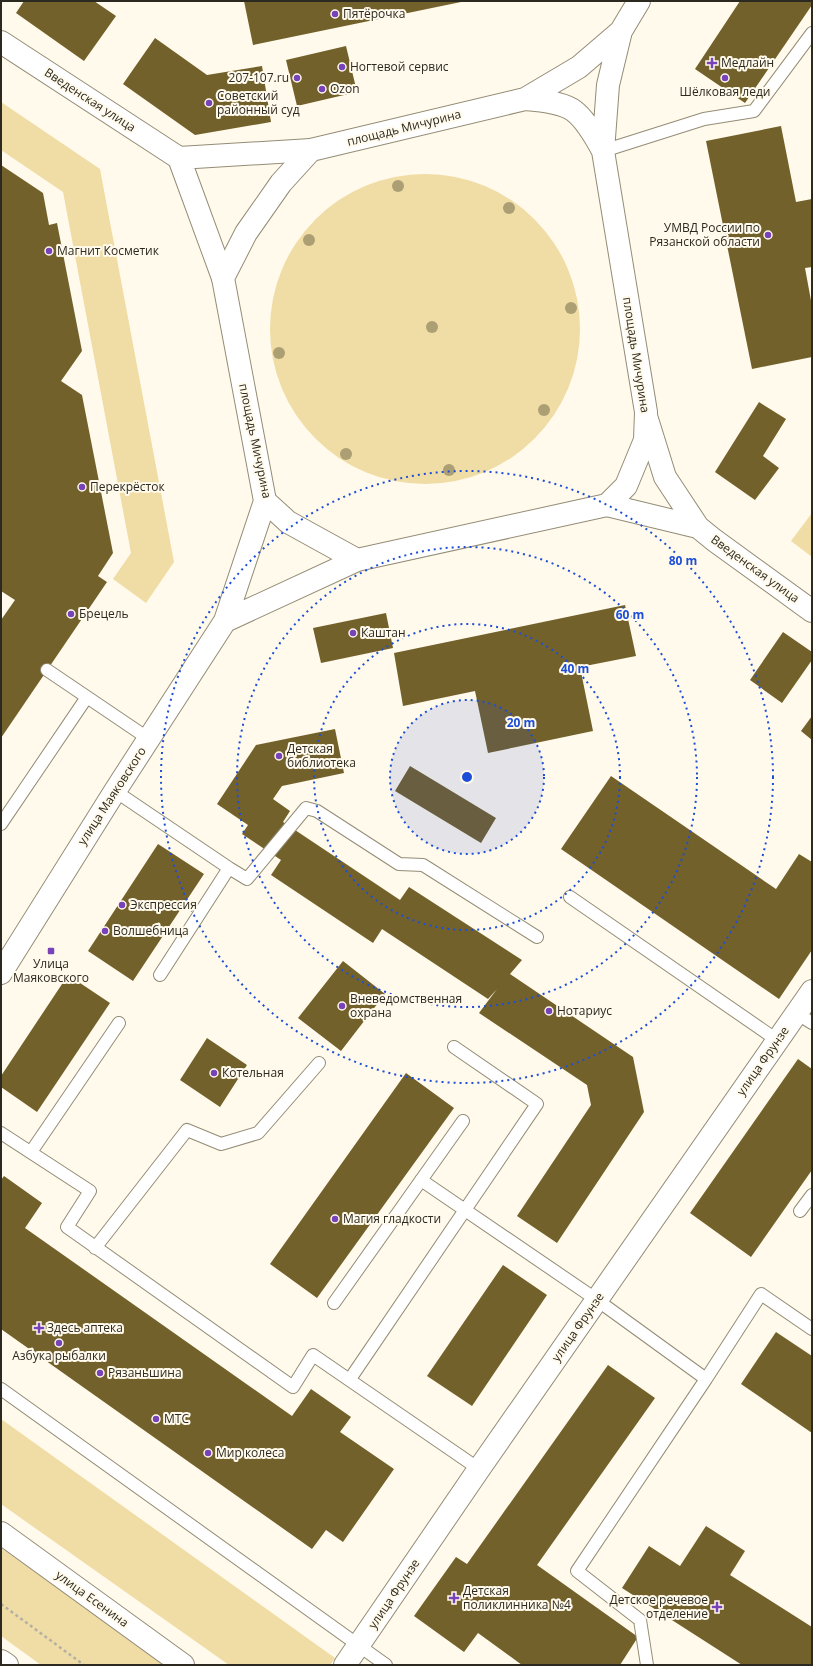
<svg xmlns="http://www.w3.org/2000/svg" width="813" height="1666" viewBox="0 0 813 1666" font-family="'Open Sans',sans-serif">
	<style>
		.green { fill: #f0dca5 }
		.building { fill: #73612b }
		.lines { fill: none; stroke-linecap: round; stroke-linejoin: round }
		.lane-casing { stroke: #948c76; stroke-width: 14 }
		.street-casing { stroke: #948c76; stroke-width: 24 }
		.secondary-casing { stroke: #948c76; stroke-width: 24 }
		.path { stroke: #b4b0a3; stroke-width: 2.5; stroke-dasharray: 3 3; stroke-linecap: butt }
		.lane { stroke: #fff; stroke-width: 12 }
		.street { stroke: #fff; stroke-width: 22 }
		.secondary { stroke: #fff; stroke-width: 22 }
		.tree { fill: #ac9f73 }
		.ring { fill: none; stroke: #1d4ed8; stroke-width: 2; stroke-dasharray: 2 4 }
		.poi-dot { fill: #7842b9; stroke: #fffaeb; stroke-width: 1.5 }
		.labels { text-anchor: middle; stroke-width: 4; stroke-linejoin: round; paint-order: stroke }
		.poi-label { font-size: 12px; fill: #2c2920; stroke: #fffaeb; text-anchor: start }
		.street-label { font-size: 12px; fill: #2c2920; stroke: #fffaeb }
		.centre { fill: #1d4ed8; stroke: #fffaeb; stroke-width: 2 }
		.ring-label { font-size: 12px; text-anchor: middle; font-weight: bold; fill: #1d4ed8; stroke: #fffaeb; stroke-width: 4; stroke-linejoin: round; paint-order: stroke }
	</style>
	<rect width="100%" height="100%" fill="#fffaeb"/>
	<!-- green -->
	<path class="green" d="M 1,102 L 100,169 L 174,562 L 146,603 L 113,579 L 131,553 L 63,192 L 1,150 Z
		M270 329a155 155 0 1 1 310 0a155 155 0 1 1-310 0Z
		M 812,513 L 812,557 L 791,541 Z
		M 1,1419 L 335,1658 L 330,1665 L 229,1665 L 1,1504 Z
		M 1,1548 L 166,1665 L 41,1665 L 1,1636 Z"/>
	<!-- building -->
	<path class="building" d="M 24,1 L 94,1 L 116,16 L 84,61 L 16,13 Z
		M 244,1 L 461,1 L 461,2 L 253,45 Z
		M 740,1 L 812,1 L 812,5 L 745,103 L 695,69 Z
		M 155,38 L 207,75 L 262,66 L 271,122 L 195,135 L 123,84 Z
		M 346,46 L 357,92 L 297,106 L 286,60 Z
		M 781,126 L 796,202 L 812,199 L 812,267 L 805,268 L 812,306 L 812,357 L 752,369 L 706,141 Z
		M 1,165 L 43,193 L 49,225 L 57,223 L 82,351 L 61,381 L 82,395 L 113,553 L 98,576 L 107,582 L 1,738 L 1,620 L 15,600 L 1,591 Z
		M 759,402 L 786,419 L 763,456 L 779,468 L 755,500 L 715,472 Z
		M 625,605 L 636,656 L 580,667 L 593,731 L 488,753 L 475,691 L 403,706 L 394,653 Z
		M 386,613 L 393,648 L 321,663 L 313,628 Z
		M 783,632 L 812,652 L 812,660 L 782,703 L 750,680 Z
		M 812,716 L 812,740 L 801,731 Z
		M 335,729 L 344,773 L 282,786 L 273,799 L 290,811 L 283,822 L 400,900 L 409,887 L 522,960 L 510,974 L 633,1057 L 644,1112 L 557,1243 L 517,1216 L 591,1105 L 587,1085 L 479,1013 L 497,989 L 488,999 L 382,929 L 373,943 L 271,875 L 281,860 L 242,834 L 248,825 L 217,804 L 256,745 Z
		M 410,766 L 496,818 L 481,843 L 395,791 Z
		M 611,776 L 776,889 L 799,854 L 812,862 L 812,950 L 779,999 L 561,849 Z
		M 158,844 L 204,874 L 133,981 L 88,951 Z
		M 343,961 L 385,994 L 341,1051 L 298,1018 Z
		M 68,975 L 110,1003 L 37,1112 L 1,1087 L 1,1076 Z
		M 207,1038 L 247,1065 L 220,1107 L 180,1080 Z
		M 798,1059 L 812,1069 L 812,1170 L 751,1257 L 690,1213 Z
		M 406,1073 L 454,1108 L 317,1298 L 270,1264 Z
		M 4,1176 L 42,1203 L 25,1228 L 292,1416 L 311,1389 L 351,1417 L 340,1432 L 394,1469 L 343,1542 L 326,1530 L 312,1549 L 1,1329 L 1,1180 Z
		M 503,1265 L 547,1295 L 472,1406 L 427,1376 Z
		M 776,1332 L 812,1356 L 812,1433 L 741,1384 Z
		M 608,1365 L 655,1398 L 537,1565 L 638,1637 L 620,1665 L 522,1665 L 478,1633 L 464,1652 L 414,1616 L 456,1557 L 467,1564 Z
		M 706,1526 L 745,1551 L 730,1575 L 812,1627 L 812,1665 L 742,1665 L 622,1588 L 649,1546 L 680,1566 Z"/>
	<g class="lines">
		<defs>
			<path id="lane" d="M 603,151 L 704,119 L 754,111 L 812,33
				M 47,670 L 149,739
				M 115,791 L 229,868 L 160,975
				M 1,824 L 87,697
				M 229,868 L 247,879 L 306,808 L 317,811 L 399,864 L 423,865 L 537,937
				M 570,897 L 777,1040
				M 796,1013 L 812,1023
				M 1,1133 L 90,1191 L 67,1227 L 293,1387 L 313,1355 L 479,1469
				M 31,1152 L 119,1023
				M 421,1180 L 597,1300 L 706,1379 L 761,1294 L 812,1329
				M 800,1211 L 812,1195
				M 95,1248 L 187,1130 L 221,1144 L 258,1133 L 319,1063
				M 334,1303 L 463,1121
				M 350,1379 L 537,1104 L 454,1047
				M 1,1389 L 386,1665
				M 647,1665 L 640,1620 L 577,1571 L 706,1379"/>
			<path id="street" d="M 1,42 L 179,158 L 223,278
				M 179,158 L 311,150
				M 646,416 L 665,477 L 698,527 L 714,540 L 812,611
				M 607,505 L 698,527
				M 345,1665 L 479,1469 L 812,991"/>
			<path id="secondary" d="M 525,99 L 579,67 L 621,31
				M 603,151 L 608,85 L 621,31 L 639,1
				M 225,621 L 357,560 L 607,505 L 626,486 L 645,440 L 646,412 L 603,151 C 596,138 586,120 574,111 C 564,103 538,100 525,99 L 311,150 L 281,183 L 246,233 L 223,278 L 265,501 L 288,522 L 357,560
				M 1,973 L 115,791 L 225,621 L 265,501
				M 1,1533 L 183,1665
				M 1,1661 L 7,1665"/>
		</defs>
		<!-- lane casing -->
		<use href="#lane" class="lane-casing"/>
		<!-- street casing -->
		<use href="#street" class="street-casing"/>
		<!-- secondary casing -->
		<use href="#secondary" class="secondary-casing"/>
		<!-- path -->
		<path class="path" d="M 1,1604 L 84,1665"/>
		<!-- lane -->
		<use href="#lane" class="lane"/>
		<!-- street -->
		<use href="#street" class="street"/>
		<!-- secondary -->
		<use href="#secondary" class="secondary"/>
	</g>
	<!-- trees -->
	<g class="tree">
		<circle cx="398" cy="186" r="6"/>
		<circle cx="509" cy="208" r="6"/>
		<circle cx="309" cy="240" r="6"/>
		<circle cx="571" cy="308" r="6"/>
		<circle cx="432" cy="327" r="6"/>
		<circle cx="279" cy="353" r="6"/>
		<circle cx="544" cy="410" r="6"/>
		<circle cx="346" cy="454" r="6"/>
		<circle cx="449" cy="470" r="6"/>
	</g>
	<!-- distance rings -->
	<circle cx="467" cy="777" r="77" fill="#1d4ed8" fill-opacity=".12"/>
	<g class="ring">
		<circle cx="467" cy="777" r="77"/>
		<circle cx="467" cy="777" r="153"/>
		<circle cx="467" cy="777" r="230"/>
		<circle cx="467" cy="777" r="306"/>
	</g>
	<!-- markers -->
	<g class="poi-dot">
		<circle cx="335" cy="14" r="4"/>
		<path d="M710 57h4v4h4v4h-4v4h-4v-4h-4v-4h4z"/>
		<circle cx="342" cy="67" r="4"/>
		<circle cx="297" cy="78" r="4"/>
		<circle cx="725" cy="78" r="4"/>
		<circle cx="322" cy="89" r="4"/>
		<circle cx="209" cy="103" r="4"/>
		<circle cx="768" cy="235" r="4"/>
		<circle cx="49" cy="251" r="4"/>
		<circle cx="82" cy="487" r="4"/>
		<circle cx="71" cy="614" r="4"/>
		<circle cx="353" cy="633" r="4"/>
		<circle cx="279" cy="756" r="4"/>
		<circle cx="122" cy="905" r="4"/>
		<circle cx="105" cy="931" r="4"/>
		<rect x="47" y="947" width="8" height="8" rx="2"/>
		<circle cx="342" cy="1006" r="4"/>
		<circle cx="549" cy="1011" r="4"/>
		<circle cx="214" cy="1073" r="4"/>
		<circle cx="335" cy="1219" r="4"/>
		<path d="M37 1322h4v4h4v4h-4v4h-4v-4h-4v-4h4z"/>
		<circle cx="59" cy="1343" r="4"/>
		<circle cx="100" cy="1373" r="4"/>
		<circle cx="156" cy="1419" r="4"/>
		<circle cx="208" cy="1453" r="4"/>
		<path d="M452 1592h4v4h4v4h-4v4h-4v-4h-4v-4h4z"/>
		<path d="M715 1601h4v4h4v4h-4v4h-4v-4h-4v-4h4z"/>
	</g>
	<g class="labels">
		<!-- poi labels -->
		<g class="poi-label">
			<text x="343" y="18">Пятёрочка</text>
			<text x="721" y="67">Медлайн</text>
			<text x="350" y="71">Ногтевой сервис</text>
			<text x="289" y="82" text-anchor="end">207-107.ru</text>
			<text x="330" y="93">Ozon</text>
			<text x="725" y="96" text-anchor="middle">Шёлковая леди</text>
			<text x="217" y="100">Советский<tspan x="217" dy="14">районный суд</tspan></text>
			<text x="760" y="232" text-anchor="end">УМВД России по<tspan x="760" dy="14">Рязанской области</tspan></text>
			<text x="57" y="255">Магнит Косметик</text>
			<text x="90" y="491">Перекрёсток</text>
			<text x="79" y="618">Брецель</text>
			<text x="361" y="637">Каштан</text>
			<text x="287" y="753">Детская<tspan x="287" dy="14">библиотека</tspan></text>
			<text x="130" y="909">Экспрессия</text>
			<text x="113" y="935">Волшебница</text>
			<text x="51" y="968" text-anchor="middle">Улица<tspan x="51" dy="14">Маяковского</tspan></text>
			<text x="350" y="1003">Вневедомственная<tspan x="350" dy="14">охрана</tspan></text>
			<text x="557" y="1015">Нотариус</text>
			<text x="222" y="1077">Котельная</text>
			<text x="343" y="1223">Магия гладкости</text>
			<text x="47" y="1332">Здесь аптека</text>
			<text x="59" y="1360" text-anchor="middle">Азбука рыбалки</text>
			<text x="108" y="1377">Рязаньшина</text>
			<text x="164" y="1423">МТС</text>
			<text x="216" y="1457">Мир колеса</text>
			<text x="463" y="1595">Детская<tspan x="463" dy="14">поликлинника №4</tspan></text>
			<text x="708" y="1604" text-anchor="end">Детское речевое<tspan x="708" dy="14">отделение</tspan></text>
		</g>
		<!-- street labels -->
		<g class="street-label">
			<text transform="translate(90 100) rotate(33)" y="4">Введенская улица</text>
			<text transform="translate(404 128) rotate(-14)" y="4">площадь Мичурина</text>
			<text transform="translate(636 355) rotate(81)" y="4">площадь Мичурина</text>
			<text transform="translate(255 441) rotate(78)" y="4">площадь Мичурина</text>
			<text transform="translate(755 569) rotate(36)" y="4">Введенская улица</text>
			<text transform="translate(112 796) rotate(-57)" y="4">улица Маяковского</text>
			<text transform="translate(763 1061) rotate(-55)" y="4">улица Фрунзе</text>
			<text transform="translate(578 1327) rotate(-55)" y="4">улица Фрунзе</text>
			<text transform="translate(394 1594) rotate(-56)" y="4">улица Фрунзе</text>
			<text transform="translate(92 1599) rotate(36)" y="4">улица Есенина</text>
		</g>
	</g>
	<circle cx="467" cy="777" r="6" class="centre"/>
	<g class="ring-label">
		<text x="683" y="565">80 m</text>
		<text x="630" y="619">60 m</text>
		<text x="575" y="673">40 m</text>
		<text x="521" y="727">20 m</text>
	</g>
	<!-- border -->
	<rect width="813" height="1666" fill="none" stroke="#2c2920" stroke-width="4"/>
</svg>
